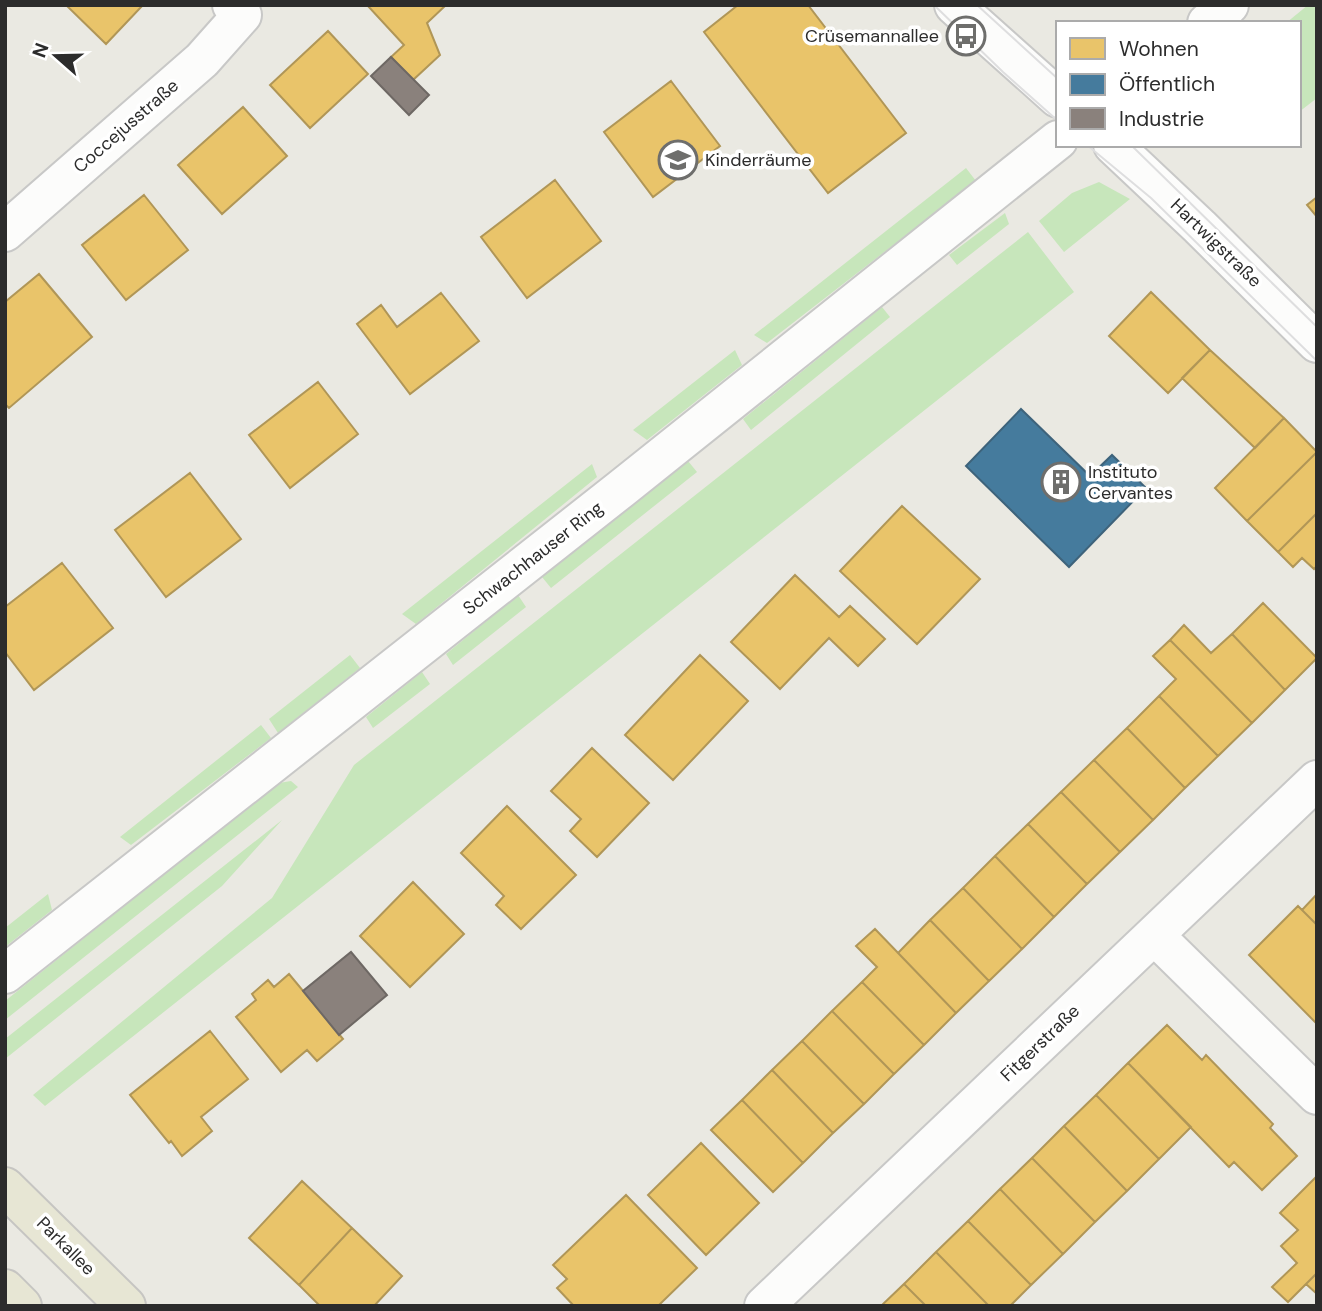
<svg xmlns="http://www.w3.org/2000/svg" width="1322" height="1311" viewBox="0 0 1322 1311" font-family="'DM Sans',sans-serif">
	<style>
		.green { fill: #c7e6bb }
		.homes { fill: #e9c46a; stroke: #b09657; stroke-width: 2 }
		.public { fill: #457b9d; stroke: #3e637b; stroke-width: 2 }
		.industry { fill: #8a817c; stroke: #6e6864; stroke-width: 2 }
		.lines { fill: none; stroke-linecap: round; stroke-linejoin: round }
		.street-casing { stroke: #c8c8c7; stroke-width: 42 }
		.secondary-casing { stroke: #c8c8c7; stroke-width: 42 }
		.primary-casing { stroke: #c6c5c2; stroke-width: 42 }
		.street { stroke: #fcfcfb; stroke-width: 38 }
		.secondary { stroke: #fcfcfb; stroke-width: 38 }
		.primary { stroke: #e7e6d4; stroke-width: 38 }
		.tram { stroke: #dededf; stroke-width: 2 }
		.labels { text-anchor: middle; stroke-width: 7; stroke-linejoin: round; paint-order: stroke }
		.poi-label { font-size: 18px; fill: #2c2c2c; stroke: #fff; text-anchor: start }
		.street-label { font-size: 18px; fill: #2c2c2c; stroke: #fff }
	</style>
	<rect width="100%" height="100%" fill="#eae9e2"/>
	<!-- green -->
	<path class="green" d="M 1308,5 L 1317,5 L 1317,98 L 1299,112 L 1299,23 L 1286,23 Z
		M 966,168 L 976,181 L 767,343 L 754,335 Z
		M 1099,182 L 1130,199 L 1064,252 L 1039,221 L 1072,193 Z
		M 1005,213 L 1009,224 L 957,265 L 949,255 Z
		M 1028,232 L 1074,292 L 45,1106 L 33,1095 L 272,898 L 354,765 Z
		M 882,307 L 890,317 L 751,430 L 743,419 Z
		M 735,350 L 742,365 L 647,440 L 633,430 Z
		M 688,461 L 697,472 L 551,588 L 542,577 Z
		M 592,464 L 597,477 L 416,624 L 402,614 Z
		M 518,595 L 526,607 L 453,665 L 446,654 Z
		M 350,655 L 360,668 L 278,733 L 269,719 Z
		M 422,672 L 430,684 L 373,728 L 366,717 Z
		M 261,725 L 271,738 L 131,845 L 120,837 Z
		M 291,781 L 298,787 L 5,1020 L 5,1001 L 279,783 Z
		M 282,820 L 222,886 L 5,1059 L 5,1039 Z
		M 48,894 L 52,910 L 5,947 L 5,928 Z"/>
	<!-- homes -->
	<path class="homes" d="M 66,5 L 143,5 L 106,44 Z
		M 367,5 L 446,5 L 427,23 L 440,55 L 413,80 L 391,57 L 404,45 Z
		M 738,5 L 808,5 L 906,133 L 828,193 L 704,32 Z
		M 328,31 L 368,74 L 310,128 L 270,85 Z
		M 671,81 L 720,146 L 653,197 L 604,132 Z
		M 243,107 L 287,156 L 222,214 L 178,165 Z
		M 555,180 L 601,241 L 527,298 L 481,237 Z
		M 144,195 L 188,250 L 126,300 L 82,245 Z
		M 1317,197 L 1317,217 L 1307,205 Z
		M 39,274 L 92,337 L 9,408 L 5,404 L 5,302 Z
		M 1151,292 L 1210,350 L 1168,393 L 1109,336 Z
		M 441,293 L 479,341 L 410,394 L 357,324 L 381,305 L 397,327 Z
		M 1210,350 L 1284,418 L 1255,448 L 1182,378 Z
		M 318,382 L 358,434 L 290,488 L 249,435 Z
		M 1284,418 L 1317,452 L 1247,521 L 1215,488 Z
		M 1317,452 L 1317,513 L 1278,552 L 1247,521 Z
		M 190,473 L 241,539 L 166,597 L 115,530 Z
		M 902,506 L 980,579 L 917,644 L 840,571 Z
		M 1317,513 L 1317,566 L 1314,569 L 1302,558 L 1293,567 L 1278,552 Z
		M 62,563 L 113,628 L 34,690 L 5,652 L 5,607 Z
		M 795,575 L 839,617 L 850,606 L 885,639 L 858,666 L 829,638 L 780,689 L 731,642 Z
		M 1263,603 L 1317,658 L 1285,690 L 1232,634 Z
		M 1184,625 L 1211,653 L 1232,634 L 1285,690 L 1252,723 L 1170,640 Z
		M 1170,640 L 1252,723 L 1218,756 L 1159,696 L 1176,679 L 1153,656 Z
		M 700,655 L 748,701 L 673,780 L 625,735 Z
		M 1159,696 L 1218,756 L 1185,788 L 1127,728 Z
		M 1127,728 L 1185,788 L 1153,820 L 1094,760 Z
		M 592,748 L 649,803 L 597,857 L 570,831 L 581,819 L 551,791 Z
		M 1094,760 L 1153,820 L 1120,852 L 1061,792 Z
		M 1061,792 L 1120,852 L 1087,884 L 1028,824 Z
		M 507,806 L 576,875 L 521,929 L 496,905 L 504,896 L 461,853 Z
		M 1028,824 L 1087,884 L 1054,917 L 995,856 Z
		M 995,856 L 1054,917 L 1022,949 L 963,888 Z
		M 413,882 L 464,934 L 410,987 L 360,936 Z
		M 963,888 L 1022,949 L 989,981 L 930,920 Z
		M 1317,894 L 1317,925 L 1302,910 Z
		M 1298,906 L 1317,925 L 1317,1024 L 1249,955 Z
		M 930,920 L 989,981 L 956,1013 L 898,953 Z
		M 875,929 L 956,1013 L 924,1045 L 862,982 L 877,967 L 856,946 Z
		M 289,974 L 343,1039 L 317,1061 L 307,1050 L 281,1072 L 236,1017 L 256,1000 L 252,994 L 268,980 L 274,987 Z
		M 862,982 L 924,1045 L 894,1074 L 832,1011 Z
		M 832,1011 L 894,1074 L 864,1104 L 802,1041 Z
		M 1167,1025 L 1202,1060 L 1206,1055 L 1273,1124 L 1270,1128 L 1297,1156 L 1262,1190 L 1234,1162 L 1229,1167 L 1128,1063 Z
		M 210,1031 L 248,1079 L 201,1117 L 212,1131 L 182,1156 L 171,1141 L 169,1143 L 130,1095 Z
		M 802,1041 L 864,1104 L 833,1133 L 772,1070 Z
		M 1128,1063 L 1191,1127 L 1159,1159 L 1096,1095 Z
		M 772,1070 L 833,1133 L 803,1163 L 742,1100 Z
		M 1096,1095 L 1159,1159 L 1127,1191 L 1064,1126 Z
		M 742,1100 L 803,1163 L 773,1192 L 711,1130 Z
		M 1064,1126 L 1127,1191 L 1095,1222 L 1032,1158 Z
		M 701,1143 L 759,1203 L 706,1255 L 648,1195 Z
		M 1032,1158 L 1095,1222 L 1063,1254 L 1000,1189 Z
		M 1317,1176 L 1317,1273 L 1288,1302 L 1272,1287 L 1297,1263 L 1281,1246 L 1298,1230 L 1280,1213 Z
		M 302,1181 L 352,1228 L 299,1285 L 249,1238 Z
		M 1000,1189 L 1063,1254 L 1031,1285 L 968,1221 Z
		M 626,1195 L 697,1268 L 658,1306 L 574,1306 L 557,1288 L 567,1279 L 553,1265 Z
		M 968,1221 L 1031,1285 L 1010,1306 L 989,1306 L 936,1252 Z
		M 352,1228 L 402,1276 L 374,1306 L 320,1306 L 299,1285 Z
		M 936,1252 L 989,1306 L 926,1306 L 904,1284 Z
		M 1317,1273 L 1317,1294 L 1306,1284 Z
		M 904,1284 L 926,1306 L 881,1306 Z"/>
	<!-- public -->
	<path class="public" d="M 1021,409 L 1090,476 L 1112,455 L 1146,488 L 1069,567 L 966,466 Z"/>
	<!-- industry -->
	<path class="industry" d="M 391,57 L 429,95 L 409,115 L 371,76 Z
		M 351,952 L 387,995 L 339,1035 L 303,991 Z"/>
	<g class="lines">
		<defs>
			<path id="street" d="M 954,5 L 1058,98
				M 1113,145 L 1200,227 L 1317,343
				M 5,232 L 202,60 L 242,15 L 232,5
				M 1154,935 L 1317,1095
				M 764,1306 L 1317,780"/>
			<path id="secondary" d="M 1207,23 L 1229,5
				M 5,974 L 621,489 L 1058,140"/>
			<path id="primary" d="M 5,1187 L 126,1306
				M 5,1289 L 22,1306"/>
		</defs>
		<!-- street casing -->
		<use href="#street" class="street-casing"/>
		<!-- secondary casing -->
		<use href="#secondary" class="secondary-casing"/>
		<!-- primary casing -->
		<use href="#primary" class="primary-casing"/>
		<!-- street -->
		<use href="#street" class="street"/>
		<!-- secondary -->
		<use href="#secondary" class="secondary"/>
		<!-- primary -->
		<use href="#primary" class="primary"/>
		<!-- tram -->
		<path class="tram" d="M 934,5 L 1003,72 L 1058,121
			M 977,5 L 1058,79
			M 1087,145 L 1151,198 L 1317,361
			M 1131,145 L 1317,327"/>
	</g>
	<!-- icons -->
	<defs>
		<symbol id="bus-ring" viewBox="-11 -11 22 22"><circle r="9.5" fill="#fff" stroke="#6e6e6c" stroke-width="1.5"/><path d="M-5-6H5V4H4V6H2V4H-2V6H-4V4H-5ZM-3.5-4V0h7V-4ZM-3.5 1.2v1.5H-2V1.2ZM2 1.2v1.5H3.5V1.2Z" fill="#6e6e6c"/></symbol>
		<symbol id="school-ring" viewBox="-11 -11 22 22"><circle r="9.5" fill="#fff" stroke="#6e6e6c" stroke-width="1.5"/><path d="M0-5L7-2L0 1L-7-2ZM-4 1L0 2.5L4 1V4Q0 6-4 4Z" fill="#6e6e6c"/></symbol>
		<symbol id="building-ring" viewBox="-11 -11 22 22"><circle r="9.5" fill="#fff" stroke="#6e6e6c" stroke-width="1.5"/><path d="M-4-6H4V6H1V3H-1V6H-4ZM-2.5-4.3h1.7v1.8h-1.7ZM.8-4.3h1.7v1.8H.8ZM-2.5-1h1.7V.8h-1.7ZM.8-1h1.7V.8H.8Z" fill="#6e6e6c"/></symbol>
	</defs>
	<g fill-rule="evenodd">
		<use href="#bus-ring" x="944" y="14" width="44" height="44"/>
		<use href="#school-ring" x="656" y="138" width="44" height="44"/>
		<use href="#building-ring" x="1039" y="460" width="44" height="44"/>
	</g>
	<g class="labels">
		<!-- poi labels -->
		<g class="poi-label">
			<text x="939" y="42" text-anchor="end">Crüsemannallee</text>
			<text x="705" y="166">Kinderräume</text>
			<text x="1088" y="478">Instituto<tspan x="1088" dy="21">Cervantes</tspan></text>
		</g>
		<!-- street labels -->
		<g class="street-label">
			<text transform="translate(126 126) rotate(-41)" y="6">Coccejusstraße</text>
			<text transform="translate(1216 243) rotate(44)" y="6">Hartwigstraße</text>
			<text transform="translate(533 558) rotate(-38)" y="6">Schwachhauser Ring</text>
			<text transform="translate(1040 1043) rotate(-44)" y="6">Fitgerstraße</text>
			<text transform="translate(66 1246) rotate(45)" y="6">Parkallee</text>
		</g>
	</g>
	<!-- border -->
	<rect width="1322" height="1311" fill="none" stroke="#2c2c2c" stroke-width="14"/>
	<!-- legend -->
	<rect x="1056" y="21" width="245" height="126" fill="#ffffff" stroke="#ababab" stroke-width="2"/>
	<rect x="1070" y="38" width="35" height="21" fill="#e9c46a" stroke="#ababab" stroke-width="2"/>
	<text x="1119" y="56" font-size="21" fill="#2c2c2c">Wohnen</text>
	<rect x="1070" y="74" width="35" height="21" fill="#457b9d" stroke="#ababab" stroke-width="2"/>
	<text x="1119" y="91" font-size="21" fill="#2c2c2c">Öffentlich</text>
	<rect x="1070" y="108" width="35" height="21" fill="#8a817c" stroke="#ababab" stroke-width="2"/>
	<text x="1119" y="126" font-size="21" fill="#2c2c2c">Industrie</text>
	<!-- north arrow -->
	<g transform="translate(56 56) rotate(290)" stroke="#ffffff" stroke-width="5" paint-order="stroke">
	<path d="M0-5L12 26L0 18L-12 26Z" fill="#2c2c2c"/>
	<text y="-10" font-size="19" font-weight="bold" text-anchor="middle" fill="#2c2c2c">N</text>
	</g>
</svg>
